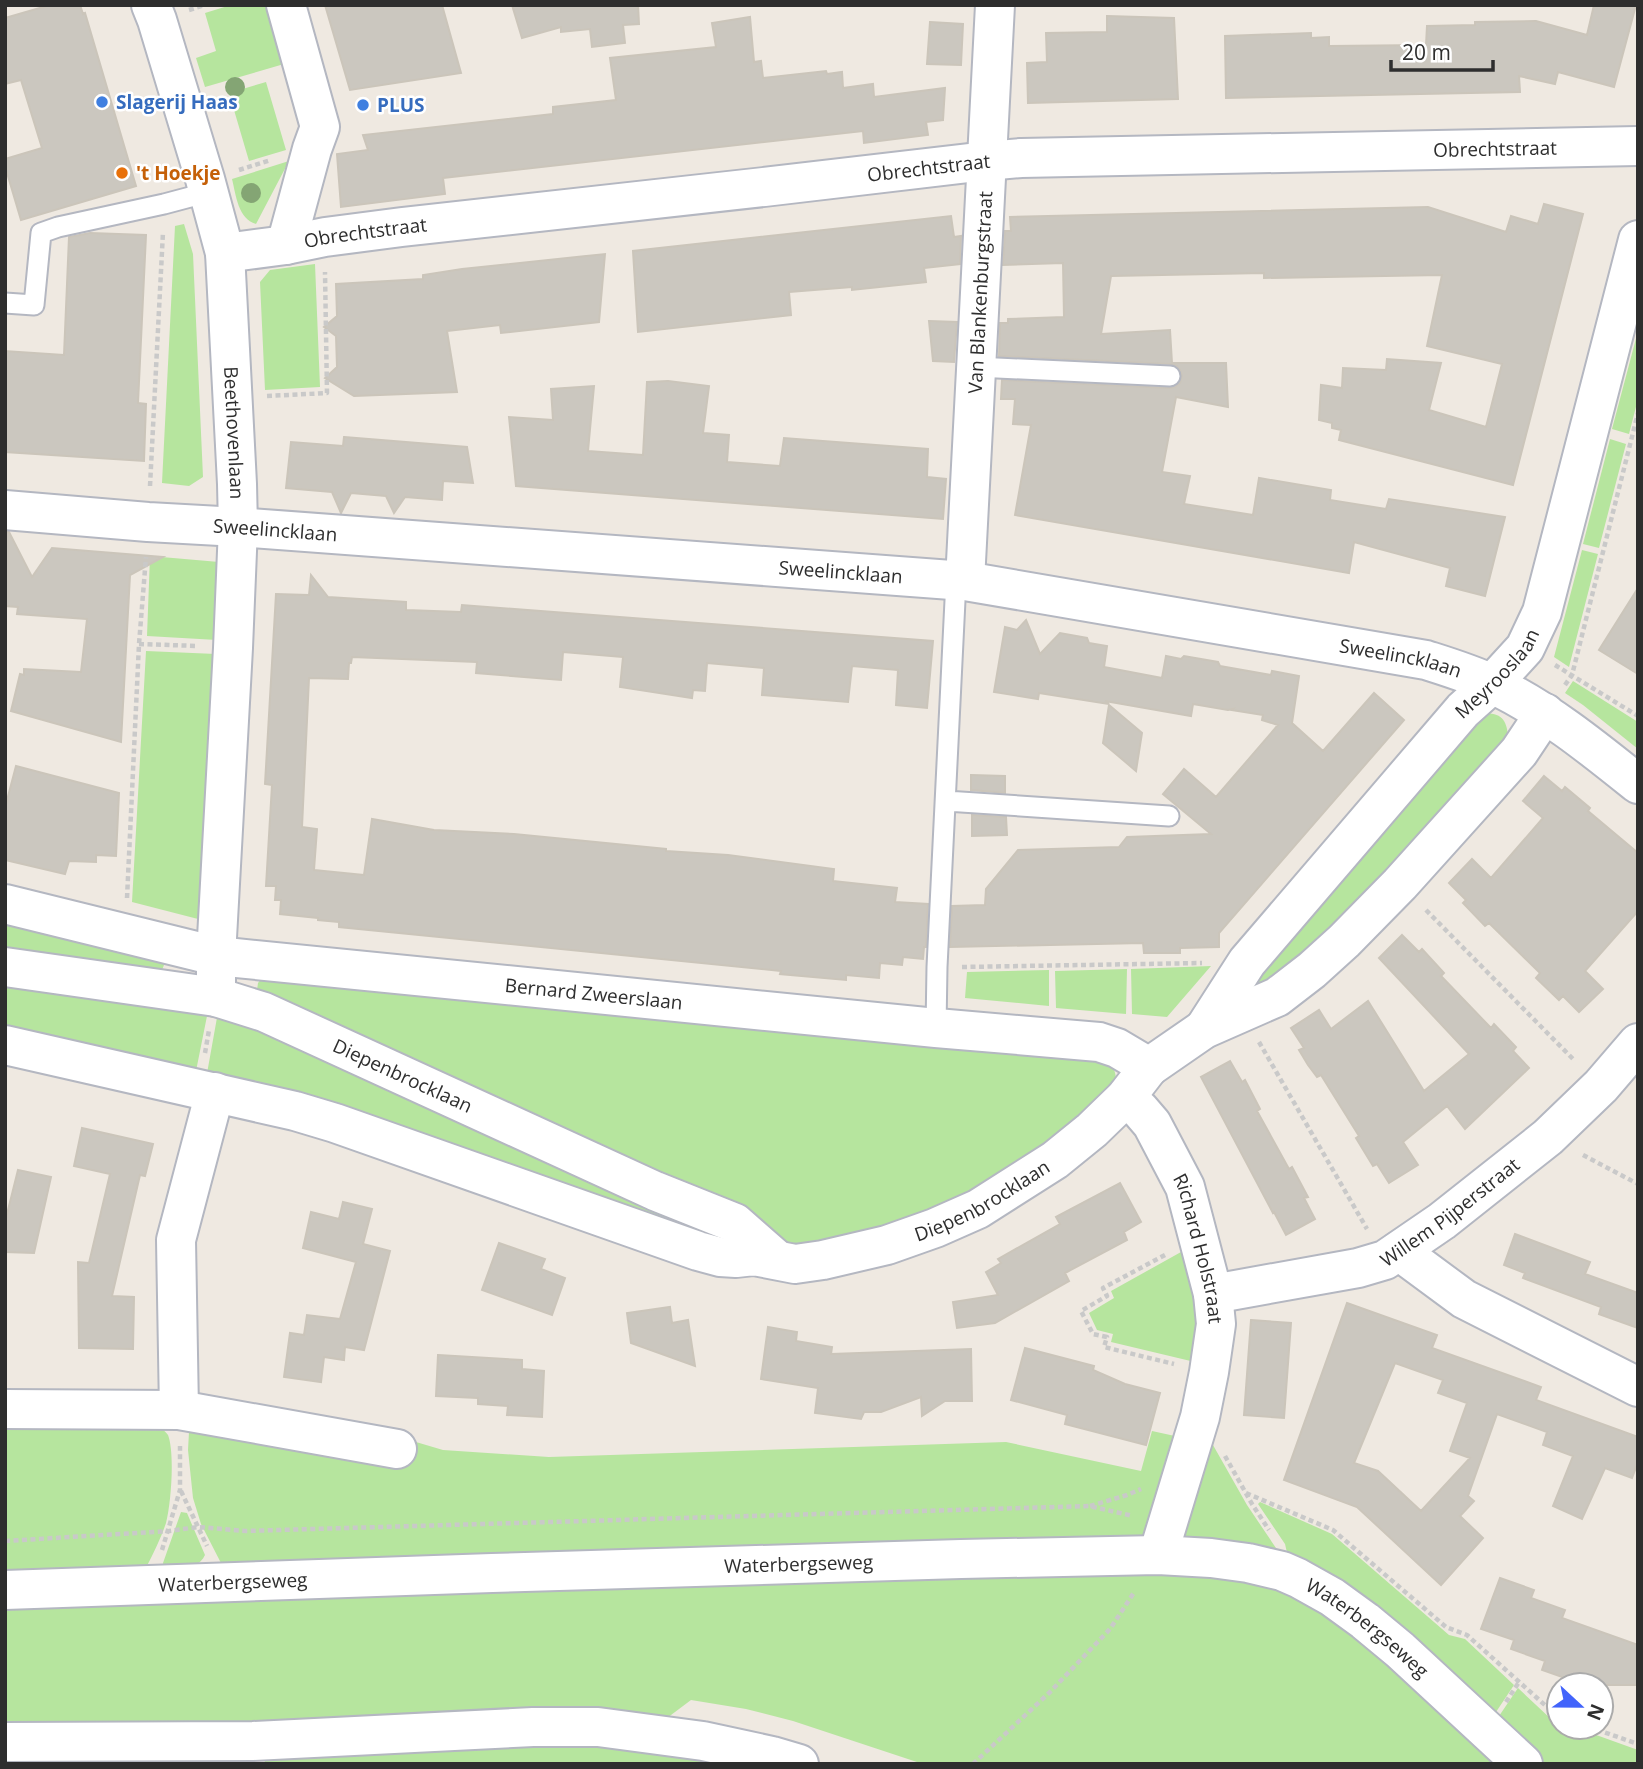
<svg xmlns="http://www.w3.org/2000/svg" width="1643" height="1769" viewBox="0 0 1643 1769" font-family="'Open Sans',sans-serif">
	<style>
		.green { fill: #b6e59e }
		.building { fill: #cbc7bf; stroke: #cbc5ba; stroke-width: 2; fill-rule: evenodd }
		.lines { fill: none; stroke-linecap: round; stroke-linejoin: round }
		.lane-casing { stroke: #b4b7c1; stroke-width: 23 }
		.street-casing { stroke: #b4b7c1; stroke-width: 42 }
		.path { stroke: #c9c9c9; stroke-width: 4.5; stroke-dasharray: 5 3.5; stroke-linecap: butt }
		.lane { stroke: #fff; stroke-width: 19 }
		.street { stroke: #fff; stroke-width: 38 }
		.tree { fill: #84a574 }
		.shop-dot { fill: #3f7fe0; stroke: #fff; stroke-width: 2.5 }
		.food-dot { fill: #e8710a; stroke: #fff; stroke-width: 2.5 }
		.labels { text-anchor: middle; stroke-width: 5; stroke-linejoin: round; paint-order: stroke }
		.shop-label { font-size: 19px; font-weight: bold; fill: #366cbe; stroke: #fff; text-anchor: start }
		.street-label { font-size: 19px; fill: #2e2e2e; stroke: #fff }
		.food-label { font-size: 19px; font-weight: bold; fill: #c56008; stroke: #fff; text-anchor: start }
	</style>
	<rect width="100%" height="100%" fill="#efe9e1"/>
	<!-- green -->
	<path class="green" d="M 231,5 L 267,5 L 284,64 L 205,87 L 196,58 L 216,51 L 205,13 Z
		M 266,82 L 286,150 L 249,161 L 229,93 Z
		M 289,161 L 256,224 C 238,219 236,195 232,179 Z
		M 184,224 L 193,254 L 203,477 L 189,486 L 162,483 L 175,226 Z
		M 315,264 L 320,387 L 265,390 L 260,282 L 270,270 Z
		M 1638,331 L 1638,399 L 1629,434 L 1612,429 Z
		M 1610,439 L 1626,444 L 1599,548 L 1583,544 Z
		M 1582,550 L 1598,554 L 1569,667 L 1554,657 Z
		M 150,556 L 219,562 L 217,640 L 147,636 Z
		M 146,651 L 216,654 L 202,909 L 198,919 L 132,902 Z
		M 1573,681 L 1638,722 L 1638,749 L 1583,705 L 1565,693 Z
		M 1483,713 C 1501,713 1507,719 1508,737 L 1393,874 L 1264,988 L 1254,985 L 1255,971 Z
		M 5,915 L 163,959 L 164,965 L 162,970 L 5,955 Z
		M 1211,966 L 1167,1017 L 1132,1014 L 1131,969 Z
		M 1127,969 L 1126,1014 L 1056,1008 L 1055,971 Z
		M 1049,970 L 1049,1006 L 965,998 L 967,972 Z
		M 5,978 L 208,1011 L 195,1076 L 5,1036 Z
		M 261,979 L 1097,1055 C 1113,1067 1118,1068 1115,1088 L 1036,1158 L 930,1216 L 807,1249 L 786,1243 L 257,990 L 258,983 Z
		M 218,1012 L 715,1223 L 727,1244 L 206,1079 Z
		M 1190,1247 L 1202,1293 L 1199,1363 L 1111,1342 L 1113,1334 L 1097,1330 L 1089,1313 L 1114,1298 L 1111,1291 Z
		M 5,1417 L 160,1427 C 163,1430 166,1432 168,1435 C 175,1453 171,1504 166,1523 C 161,1538 153,1554 146,1568 L 5,1574 Z
		M 194,1427 L 399,1437 L 443,1450 L 549,1457 L 1006,1442 L 1141,1471 L 1152,1431 L 1184,1438 L 1158,1537 L 222,1565 L 201,1524 L 193,1498 L 188,1450 L 189,1432 Z
		M 1209,1438 L 1247,1505 L 1278,1551 L 1170,1538 Z
		M 1260,1502 L 1332,1534 L 1449,1635 L 1465,1639 L 1514,1685 L 1492,1718 L 1288,1557 L 1285,1544 L 1258,1504 Z
		M 181,1512 L 187,1513 L 205,1555 C 198,1571 180,1566 164,1567 L 163,1563 Z
		M 1166,1573 L 1262,1581 L 1323,1608 L 1504,1764 L 923,1764 L 793,1721 L 746,1709 L 691,1700 L 663,1721 L 5,1729 L 5,1604 L 492,1588 Z
		M 1518,1688 L 1551,1719 L 1559,1722 L 1559,1727 L 1574,1727 L 1638,1750 L 1638,1764 L 1541,1764 L 1495,1722 Z
		M 534,1739 L 751,1764 L 263,1764 L 268,1757 Z
		M 196,1752 L 212,1764 L 5,1764 L 5,1755 Z"/>
	<!-- building -->
	<path class="building" d="M 50,5 L 80,5 L 83,14 L 85,13 L 136,186 L 21,220 L 5,166 L 5,159 L 42,148 L 21,80 L 5,84 L 5,18 Z
		M 325,5 L 442,5 L 461,73 L 350,90 Z
		M 512,5 L 638,5 L 639,24 L 623,25 L 625,43 L 592,47 L 590,29 L 561,32 L 561,27 L 522,38 Z
		M 1594,5 L 1636,5 L 1614,87 L 1558,72 L 1555,84 L 1519,76 L 1520,92 L 1226,98 L 1225,36 L 1311,33 L 1311,38 L 1329,37 L 1329,46 L 1426,45 L 1427,26 L 1475,25 L 1475,22 L 1536,21 L 1587,35 Z
		M 1107,16 L 1174,18 L 1178,99 L 1028,103 L 1027,63 L 1047,62 L 1046,33 L 1107,32 Z
		M 750,17 L 754,62 L 761,61 L 763,78 L 826,71 L 827,74 L 842,72 L 843,88 L 873,84 L 874,97 L 945,88 L 943,120 L 926,122 L 928,135 L 864,143 L 863,131 L 443,178 L 445,194 L 341,207 L 337,154 L 368,150 L 363,135 L 553,114 L 553,107 L 616,100 L 610,58 L 716,47 L 712,23 Z
		M 930,22 L 963,24 L 961,65 L 927,64 Z
		M 1544,204 L 1583,214 L 1513,485 L 1339,440 L 1341,430 L 1332,428 L 1332,423 L 1319,420 L 1321,385 L 1342,388 L 1343,368 L 1386,370 L 1387,359 L 1441,363 L 1429,410 L 1486,427 L 1502,364 L 1427,346 L 1442,275 L 1264,278 L 1264,273 L 1111,276 L 1101,334 L 1170,330 L 1172,363 L 1226,363 L 1228,407 L 1176,397 L 1162,472 L 1190,476 L 1184,504 L 1253,515 L 1259,478 L 1331,490 L 1330,500 L 1386,509 L 1389,499 L 1505,517 L 1485,596 L 1446,586 L 1450,568 L 1354,542 L 1349,573 L 1015,515 L 1031,425 L 1013,424 L 1015,399 L 1001,399 L 1002,380 L 1169,388 L 1175,387 L 1180,383 L 1182,376 L 1180,370 L 1177,366 L 1171,364 L 999,356 L 1000,323 L 1008,323 L 1008,319 L 1064,317 L 1063,263 L 1003,265 L 1005,231 L 1011,231 L 1010,217 L 1428,207 L 1506,232 L 1511,216 L 1538,224 Z
		M 951,216 L 954,237 L 961,236 L 960,264 L 924,268 L 926,282 L 852,290 L 852,287 L 789,292 L 791,315 L 638,332 L 633,251 Z
		M 90,233 L 146,235 L 138,403 L 146,404 L 144,461 L 5,452 L 5,351 L 64,355 L 69,237 Z
		M 605,254 L 599,322 L 501,333 L 500,325 L 447,331 L 457,392 L 354,396 L 325,378 L 337,367 L 336,336 L 324,327 L 337,316 L 336,284 L 423,279 L 423,275 L 462,269 Z
		M 929,321 L 957,322 L 954,362 L 933,361 Z
		M 668,381 L 709,386 L 703,433 L 729,435 L 727,462 L 780,466 L 784,438 L 928,449 L 927,477 L 946,479 L 943,519 L 516,486 L 509,417 L 553,420 L 551,389 L 594,386 L 588,451 L 643,455 L 647,382 Z
		M 344,437 L 467,447 L 473,483 L 443,481 L 442,500 L 405,497 L 394,513 L 386,496 L 351,493 L 341,513 L 332,492 L 286,488 L 291,442 L 343,446 Z
		M 5,532 L 9,532 L 32,577 L 52,548 L 163,557 L 130,575 L 121,742 L 11,711 L 20,674 L 24,675 L 24,669 L 81,672 L 87,619 L 17,614 L 18,607 L 5,606 Z
		M 311,575 L 328,597 L 406,602 L 406,610 L 461,612 L 462,605 L 933,641 L 927,708 L 896,705 L 898,670 L 852,666 L 848,702 L 762,695 L 764,668 L 707,663 L 705,691 L 693,690 L 692,698 L 620,687 L 623,657 L 563,652 L 561,680 L 476,673 L 477,662 L 352,657 L 351,663 L 349,663 L 348,679 L 309,678 L 302,827 L 317,829 L 314,870 L 364,875 L 372,819 L 434,830 L 514,834 L 666,849 L 666,851 L 728,855 L 834,869 L 833,881 L 897,888 L 895,902 L 928,904 L 926,947 L 924,947 L 923,959 L 903,957 L 902,965 L 880,963 L 879,978 L 846,975 L 846,980 L 780,974 L 781,971 L 339,927 L 339,922 L 318,920 L 318,918 L 280,914 L 281,900 L 275,900 L 276,886 L 266,886 L 272,785 L 265,784 L 276,594 L 309,595 Z
		M 1638,588 L 1638,674 L 1599,650 Z
		M 1026,620 L 1040,654 L 1060,633 L 1087,638 L 1089,643 L 1107,646 L 1104,667 L 1162,678 L 1166,656 L 1181,659 L 1184,656 L 1218,662 L 1220,666 L 1271,675 L 1272,671 L 1299,676 L 1292,723 L 1323,751 L 1374,693 L 1404,720 L 1219,933 L 1219,947 L 1180,948 L 1180,953 L 1144,953 L 1143,943 L 950,947 L 952,906 L 985,905 L 986,889 L 1018,850 L 1119,847 L 1127,837 L 1211,834 L 1163,794 L 1184,769 L 1216,797 L 1278,725 L 1262,720 L 1263,715 L 1232,710 L 1233,709 L 1228,710 L 1193,704 L 1191,716 L 1105,701 L 1109,704 L 1039,693 L 1038,699 L 994,692 L 1005,627 L 1017,630 Z
		M 1109,705 L 1142,733 L 1136,771 L 1103,743 Z
		M 16,766 L 119,793 L 116,856 L 96,855 L 96,862 L 69,861 L 65,874 L 5,860 L 5,808 Z
		M 971,775 L 1005,776 L 1005,793 L 971,790 Z
		M 1544,776 L 1562,791 L 1565,787 L 1590,808 L 1588,811 L 1638,853 L 1638,911 L 1585,971 L 1603,989 L 1579,1012 L 1563,996 L 1559,1000 L 1536,978 L 1540,973 L 1489,923 L 1485,926 L 1463,903 L 1466,900 L 1449,883 L 1472,859 L 1491,878 L 1543,818 L 1523,801 Z
		M 972,815 L 1006,817 L 1007,835 L 972,836 Z
		M 1402,935 L 1419,952 L 1422,949 L 1444,973 L 1441,976 L 1491,1028 L 1494,1024 L 1516,1047 L 1513,1051 L 1529,1068 L 1465,1129 L 1447,1106 L 1403,1142 L 1418,1165 L 1389,1183 L 1377,1164 L 1373,1166 L 1356,1138 L 1359,1136 L 1321,1075 L 1317,1077 L 1308,1065 L 1299,1050 L 1304,1048 L 1291,1028 L 1319,1010 L 1331,1029 L 1368,1001 L 1424,1091 L 1469,1054 L 1379,958 Z
		M 1230,1061 L 1242,1082 L 1245,1080 L 1260,1109 L 1257,1111 L 1289,1169 L 1292,1167 L 1308,1197 L 1304,1198 L 1315,1219 L 1286,1235 L 1274,1212 L 1273,1213 L 1201,1077 Z
		M 82,1128 L 153,1144 L 145,1176 L 140,1175 L 112,1296 L 134,1297 L 133,1349 L 79,1348 L 78,1262 L 89,1263 L 110,1174 L 74,1166 Z
		M 18,1170 L 51,1177 L 34,1253 L 5,1252 L 5,1222 Z
		M 1120,1183 L 1141,1222 L 1124,1232 L 1127,1240 L 1065,1273 L 1069,1281 L 995,1323 L 957,1328 L 953,1302 L 998,1295 L 986,1272 L 1001,1263 L 998,1259 L 1060,1224 L 1056,1217 Z
		M 343,1202 L 372,1209 L 363,1244 L 390,1251 L 364,1350 L 345,1347 L 344,1360 L 324,1357 L 321,1382 L 284,1377 L 290,1333 L 304,1335 L 307,1315 L 340,1319 L 356,1262 L 303,1248 L 311,1212 L 339,1219 Z
		M 1515,1234 L 1590,1262 L 1585,1274 L 1638,1293 L 1638,1328 L 1599,1314 L 1601,1307 L 1523,1278 L 1525,1273 L 1504,1265 Z
		M 499,1243 L 545,1259 L 541,1269 L 565,1278 L 552,1315 L 482,1290 Z
		M 1347,1303 L 1437,1335 L 1432,1348 L 1541,1387 L 1536,1400 L 1638,1437 L 1638,1462 L 1632,1478 L 1605,1468 L 1582,1519 L 1553,1506 L 1573,1456 L 1543,1445 L 1547,1432 L 1497,1414 L 1468,1496 L 1474,1501 L 1460,1516 L 1483,1538 L 1441,1585 L 1357,1507 L 1284,1480 ZM 1395,1363 L 1443,1380 L 1438,1393 L 1467,1403 L 1450,1451 L 1470,1458 L 1421,1511 L 1378,1471 L 1354,1463 Z
		M 670,1307 L 672,1323 L 688,1320 L 695,1366 L 631,1343 L 627,1313 Z
		M 1251,1320 L 1291,1323 L 1284,1418 L 1244,1415 Z
		M 768,1327 L 797,1332 L 796,1341 L 832,1347 L 831,1354 L 971,1349 L 972,1401 L 945,1401 L 922,1416 L 921,1397 L 881,1412 L 864,1412 L 861,1419 L 815,1413 L 818,1388 L 761,1379 Z
		M 1025,1348 L 1094,1366 L 1093,1370 L 1125,1384 L 1160,1393 L 1146,1445 L 1065,1424 L 1067,1415 L 1011,1400 Z
		M 438,1355 L 522,1360 L 522,1369 L 544,1371 L 542,1417 L 507,1415 L 508,1406 L 478,1404 L 478,1398 L 436,1396 Z
		M 1500,1578 L 1534,1590 L 1531,1598 L 1565,1610 L 1562,1618 L 1638,1645 L 1638,1685 L 1585,1685 L 1542,1670 L 1545,1661 L 1511,1649 L 1514,1640 L 1481,1629 Z"/>
	<g class="lines">
		<defs>
			<path id="lane" d="M 5,303 L 34,305 L 41,233 L 58,227 L 164,204 L 209,192
				M 976,367 L 1170,376
				M 946,801 L 1169,816
				M 936,1028 L 937,967 L 956,580"/>
			<g id="street">
				<path id="s1" d="M 151,5 L 157,20 L 205,179 L 225,253 L 237,484 L 238,527 L 233,648 L 216,956 L 216,997"/>
				<path d="M 286,245 L 312,149 L 320,127 L 286,5"/>
				<path id="s2" d="M 225,253 L 286,245 L 325,237 L 402,227 L 764,187 L 986,161 L 1021,158 L 1638,146"/>
				<path id="s3" d="M 5,510 L 148,522 L 238,527 L 965,581 L 1426,660 C 1448,667 1471,674 1492,684 C 1545,709 1592,747 1638,784"/>
				<path id="s4" d="M 965,581 L 995,5"/>
				<path id="s5" d="M 5,904 L 216,956 L 936,1028 L 1099,1042 L 1117,1048 L 1149,1067 L 1204,1029 L 1277,997 L 1312,970 L 1344,941 L 1400,884 L 1519,752 L 1545,713"/>
				<path id="s6" d="M 5,967 L 216,997 L 264,1012 L 655,1191 L 735,1223 L 776,1259"/>
				<path id="s7" d="M 1204,1029 L 1247,962 L 1463,710 L 1492,684 L 1525,648 L 1542,612 L 1638,240"/>
				<path id="s8" d="M 5,1045 L 295,1111 L 335,1123 L 698,1251 L 720,1257 L 736,1258 L 754,1256 L 795,1264 L 823,1260 L 887,1245 L 935,1228 L 978,1209 L 1055,1160 L 1092,1130 L 1125,1098 L 1149,1067"/>
				<path id="s9" d="M 1125,1098 L 1140,1110 L 1152,1124 L 1185,1187 L 1213,1294 L 1216,1324 L 1209,1372 L 1200,1417 L 1158,1555"/>
				<path d="M 1399,1251 L 1464,1299 L 1638,1387"/>
				<path id="s10" d="M 1213,1294 L 1358,1268 L 1385,1260 L 1442,1221 L 1548,1137 L 1601,1086 L 1638,1043"/>
				<path d="M 5,1409 L 179,1410 L 397,1449"/>
				<path d="M 179,1410 L 176,1240 L 215,1092"/>
				<path id="s11" d="M 5,1590 L 492,1573 L 961,1559 L 1158,1555 L 1211,1558 L 1248,1563 L 1282,1571 L 1298,1578 L 1332,1597 L 1365,1621 L 1400,1650 L 1523,1764"/>
				<path d="M 5,1742 L 253,1741 L 533,1727 L 598,1727 L 703,1741 L 772,1756 L 799,1764"/>
			</g>
		</defs>
		<!-- lane casing -->
		<use href="#lane" class="lane-casing"/>
		<!-- street casing -->
		<use href="#street" class="street-casing"/>
		<!-- path -->
		<path class="path" d="M 189,10 L 205,5
			M 239,170 L 271,160
			M 267,396 L 327,393 L 325,272
			M 150,486 L 163,232
			M 139,644 L 198,646
			M 1555,665 L 1638,716
			M 1565,685 L 1572,675 L 1638,413
			M 127,898 L 139,644 L 146,557
			M 1426,910 L 1575,1061
			M 962,967 L 1202,963
			M 1259,1042 L 1367,1229
			M 205,1053 L 209,1030
			M 1583,1155 L 1638,1184
			M 1165,1255 L 1103,1288 L 1107,1296 L 1081,1311 L 1093,1334 L 1107,1337 L 1104,1347 L 1174,1364
			M 1225,1456 L 1252,1504 L 1269,1530
			M 181,1491 L 207,1546
			M 1246,1493 L 1333,1530 L 1446,1627 L 1467,1635 L 1556,1715 L 1559,1717
			M 1090,1506 L 1127,1495 L 1141,1489
			M 5,1541 L 169,1531 L 198,1527 L 246,1531 L 1089,1506 L 1133,1516
			M 162,1550 L 180,1490 L 180,1446
			M 1506,1702 L 1519,1682
			M 1589,1727 L 1638,1744
			M 973,1764 L 1049,1693 L 1110,1629 L 1135,1591"/>
		<!-- lane -->
		<use href="#lane" class="lane"/>
		<!-- street -->
		<use href="#street" class="street"/>
	</g>
	<!-- trees -->
	<g class="tree">
		<circle cx="235" cy="87" r="10"/>
		<circle cx="251" cy="193" r="10"/>
	</g>
	<!-- markers -->
	<g class="shop-dot">
		<circle cx="102" cy="102" r="7"/>
		<circle cx="363" cy="105" r="7"/>
	</g>
	<circle class="food-dot" cx="122" cy="173" r="7"/>
	<g class="labels">
		<!-- shop labels -->
		<g class="shop-label">
			<text x="116" y="109">Slagerij Haas</text>
			<text x="377" y="112">PLUS</text>
		</g>
		<!-- street labels -->
		<g class="street-label">
			<text dy="7" stroke="none"><textPath href="#s2" startOffset="1276">Obrechtstraat</textPath></text>
			<text dy="7" stroke="none"><textPath href="#s2" startOffset="709">Obrechtstraat</textPath></text>
			<text dy="7" stroke="none"><textPath href="#s2" startOffset="142">Obrechtstraat</textPath></text>
			<text dy="7" stroke="none"><textPath href="#s4" startOffset="289">Van Blankenburgstraat</textPath></text>
			<text dy="7" stroke="none"><textPath href="#s1" startOffset="439">Beethovenlaan</textPath></text>
			<text dy="7" stroke="none"><textPath href="#s3" startOffset="271">Sweelincklaan</textPath></text>
			<text dy="7" stroke="none"><textPath href="#s3" startOffset="838">Sweelincklaan</textPath></text>
			<text dy="7" stroke="none"><textPath href="#s3" startOffset="1405">Sweelincklaan</textPath></text>
			<text dy="7" stroke="none"><textPath href="#s7" startOffset="462">Meyrooslaan</textPath></text>
			<text dy="7" stroke="none"><textPath href="#s5" startOffset="597">Bernard Zweerslaan</textPath></text>
			<text dy="7" stroke="none"><textPath href="#s6" startOffset="416">Diepenbrocklaan</textPath></text>
			<text dy="7" stroke="none"><textPath href="#s8" startOffset="1022">Diepenbrocklaan</textPath></text>
			<text dy="7" stroke="none"><textPath href="#s10" startOffset="256">Willem Pijperstraat</textPath></text>
			<text dy="7" stroke="none"><textPath href="#s9" startOffset="172">Richard Holstraat</textPath></text>
			<text dy="7" stroke="none"><textPath href="#s11" startOffset="794">Waterbergseweg</textPath></text>
			<text dy="7" stroke="none"><textPath href="#s11" startOffset="228">Waterbergseweg</textPath></text>
			<text dy="7" stroke="none"><textPath href="#s11" startOffset="1382">Waterbergseweg</textPath></text>
		</g>
		<!-- food labels -->
		<g class="food-label">
			<text x="136" y="180">'t Hoekje</text>
		</g>
	</g>
	<!-- border -->
	<rect width="1643" height="1769" fill="none" stroke="#2e2e2e" stroke-width="14"/>
	<!-- north arrow -->
	<g transform="translate(1580 1706) rotate(112)"><circle r="33" fill="#ffffff" stroke="#ababab" stroke-width="2"/>
	<path d="M0-5L12 26L0 18L-12 26Z" fill="#4264fb"/>
	<text y="-10" font-size="19" font-weight="bold" text-anchor="middle" fill="#2e2e2e">N</text>
	</g>
	<!-- scale -->
	<path d="M1391 60v10h102v-10" fill="none" stroke="#2e2e2e" stroke-width="3.5"/>
	<text x="1402" y="60" font-size="21" fill="#2e2e2e" stroke="#ffffff" stroke-width="5" paint-order="stroke">20 m</text>
</svg>
